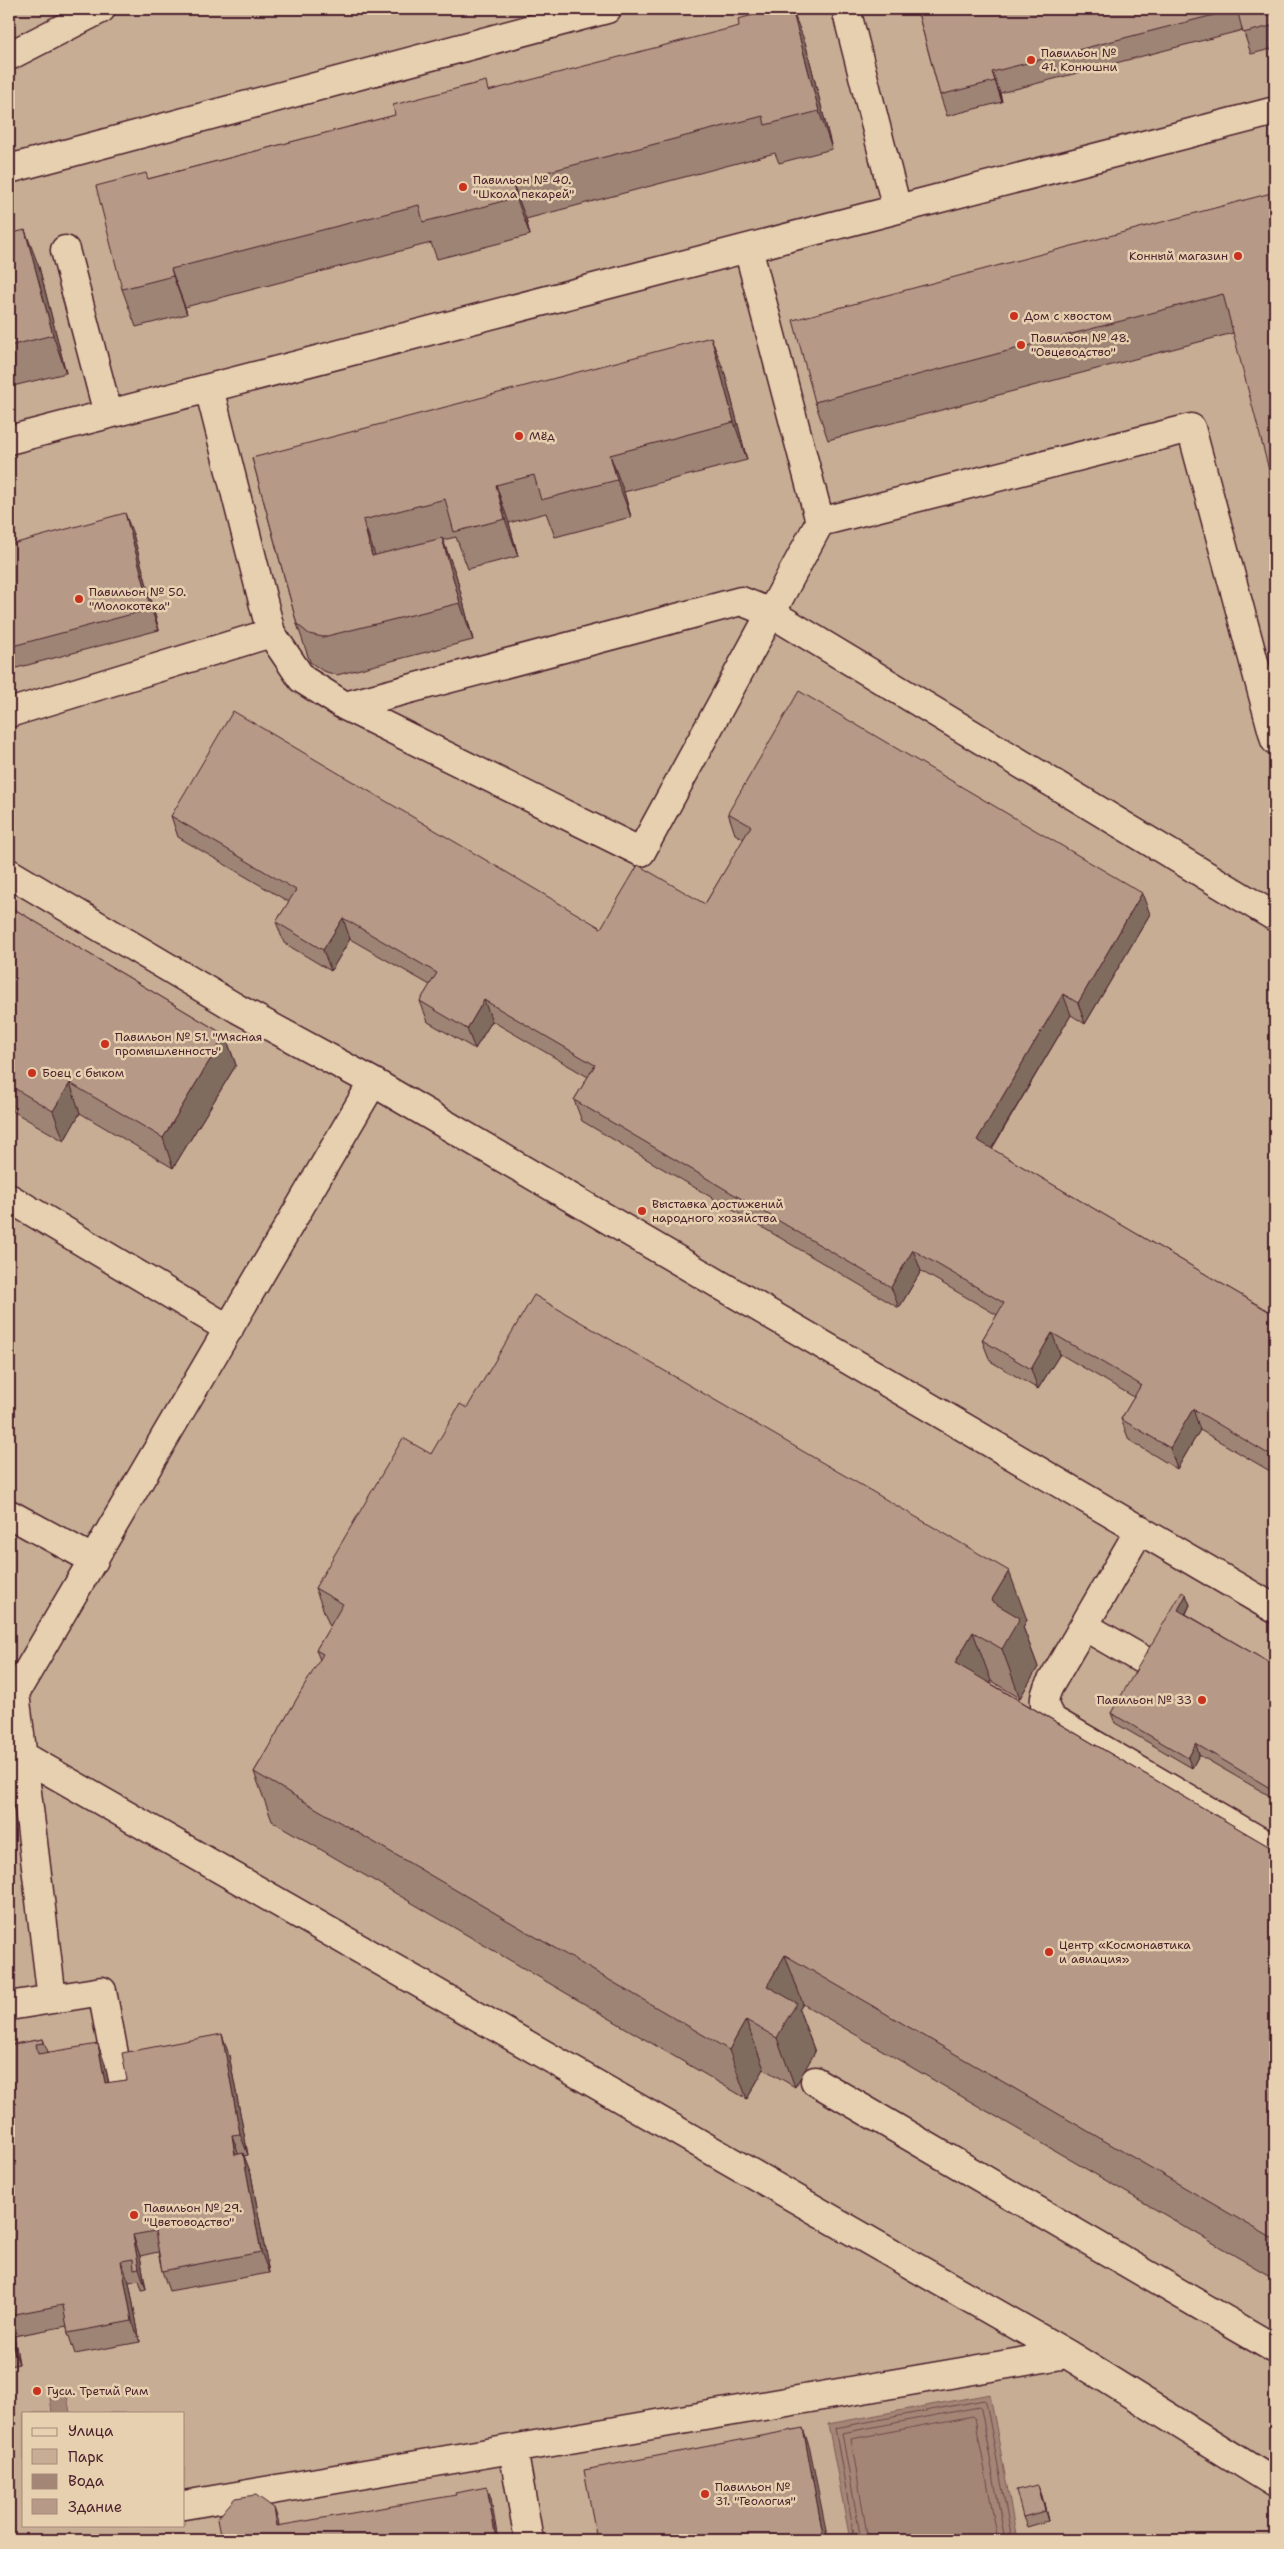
<svg xmlns="http://www.w3.org/2000/svg" width="1284" height="2549" viewBox="0 0 1284 2549" font-family="'Shantell Sans',sans-serif">
	<style>
		.green { fill: #c7ad94; stroke: #886660; fill-rule: evenodd }
		.water { fill: #a48677; stroke: #805d59 }
		.lines { fill: none; stroke-linecap: round; stroke-linejoin: round }
		.shore { stroke: #6e4849; stroke-width: 1 }
		.minor-casing { stroke: #4a1f2b; stroke-width: 31 }
		.minor { stroke: #e6d0af; stroke-width: 28 }
		.wall { fill: #9d8474; stroke: #4a1f2b }
		.shaded-wall { fill: #7f6c5e; stroke: #4a1f2b }
		.building { fill: #b69a87; stroke: #4a1f2b }
		.poi-dot { fill: #c8321e; stroke: #e6d0af; stroke-width: 2 }
		.labels { text-anchor: middle; stroke-width: 5; stroke-linejoin: round; paint-order: stroke }
		.poi-label { font-size: 12px; fill: #4a1f2b; stroke: #e6d0af; text-anchor: start }
	</style>
	<rect width="100%" height="100%" fill="#e0c9aa"/>
	<filter id="ink" filterUnits="userSpaceOnUse"><feTurbulence type="fractalNoise" baseFrequency=".02" numOctaves="2"/><feDisplacementMap in="SourceGraphic" scale="10" xChannelSelector="R" yChannelSelector="G"/><feConvolveMatrix kernelMatrix="1 2 1 2 8 2 1 2 1" color-interpolation-filters="sRGB"/></filter>
	<g filter="url(#ink)">
		<!-- green -->
		<path class="green" d="M 9,9 L 1275,9 L 1275,2540 L 9,2540 ZM 24,2413 L 184,2413 L 184,2525 L 24,2525 Z"/>
		<!-- water -->
		<path class="water" d="M 990,2394 L 1017,2540 L 850,2540 L 828,2424 Z
			M 67,2396 L 70,2413 L 52,2413 L 50,2398 Z"/>
		<g class="lines">
			<!-- shore -->
			<path class="shore" d="M 855,2540 L 835,2428 L 984,2400 L 986,2402 L 1012,2540
				M 861,2540 L 842,2433 L 979,2407 L 981,2409 L 1005,2540
				M 868,2540 L 851,2439 L 973,2416 L 975,2418 L 998,2540"/>
			<defs>
				<path id="minor" d="M 846,9 L 897,209
					M 9,56 L 101,9
					M 9,169 L 607,9
					M 748,248 L 820,522 L 771,613 L 1275,917
					M 65,250 L 108,414
					M 9,440 L 1275,111
					M 820,522 L 1191,428 L 1275,740
					M 271,633 L 302,679 L 345,706 L 741,601 L 771,613 L 641,852 L 345,706
					M 9,713 L 271,633 L 209,388
					M 9,873 L 238,1009 L 373,1082 L 1275,1609
					M 9,1198 L 229,1329
					M 9,1514 L 94,1560
					M 1140,1529 L 1049,1686 C 1042,1700 1043,1710 1054,1721 L 1275,1850
					M 1084,1626 L 1150,1664
					M 23,1756 L 1067,2354 L 1275,2483
					M 52,1999 L 15,1693 L 373,1082
					M 9,2006 L 102,1991 L 121,2091
					M 815,2081 L 1275,2349
					M 513,2449 L 529,2540
					M 184,2505 L 1067,2354"/>
			</defs>
			<!-- minor casing -->
			<use href="#minor" class="minor-casing"/>
			<!-- minor -->
			<use href="#minor" class="minor"/>
		</g>
		<!-- wall -->
		<path class="wall" d="M 917,9 L 1275,9 L 1275,48 L 1251,54 L 1243,30 L 1000,93 L 1002,102 L 947,116 L 940,95 Z
			M 805,42 L 832,149 L 779,163 L 775,153 L 526,219 L 530,235 L 500,243 L 437,259 L 431,243 L 185,307 L 187,314 L 136,327 L 122,289 L 148,179 L 489,91 Z
			M 1275,192 L 1233,333 L 828,440 L 815,402 Z
			M 9,234 L 39,267 L 66,373 L 9,387 Z
			M 725,374 L 747,460 L 624,492 L 631,517 L 555,537 L 546,513 L 509,523 L 518,556 L 515,557 L 468,569 L 456,537 L 443,540 L 456,575 L 473,640 L 337,675 L 323,671 L 310,662 L 297,624 L 252,458 Z
			M 133,534 L 159,630 L 9,670 L 9,545 Z
			M 728,813 L 1150,914 L 1085,1024 L 1071,1015 L 992,1149 L 1275,1315 L 1275,1474 L 1200,1430 L 1177,1469 L 1129,1440 L 1121,1419 L 1134,1397 L 1060,1354 L 1038,1389 L 990,1361 L 982,1340 L 997,1315 L 921,1271 L 899,1308 L 582,1121 L 574,1100 L 588,1077 L 492,1021 L 475,1049 L 428,1022 L 420,1001 L 430,985 L 350,939 L 331,971 L 284,943 L 276,922 L 289,902 L 178,837 L 171,816 L 601,928 L 705,904 L 744,839 L 735,834 Z
			M 9,906 L 225,1035 L 236,1065 L 173,1168 L 80,1113 L 64,1141 L 9,1109 Z
			M 467,1408 L 1027,1620 L 1023,1627 L 1038,1667 L 1029,1682 L 1020,1698 L 991,1681 L 990,1683 L 1275,1850 L 1275,2279 L 803,2004 L 799,2010 L 815,2052 L 804,2070 L 795,2087 L 764,2069 L 747,2099 L 272,1821 L 254,1772 L 320,1660 L 316,1650 L 330,1627 L 315,1588 L 431,1454 Z
			M 1186,1595 L 1190,1605 L 1186,1614 L 1275,1666 L 1275,1799 L 1199,1755 L 1192,1768 L 1115,1723 L 1111,1713 Z
			M 43,2039 L 48,2052 L 105,2064 L 109,2083 L 127,2080 L 229,2055 L 248,2155 L 244,2156 L 251,2174 L 269,2273 L 169,2291 L 162,2271 L 158,2252 L 140,2256 L 146,2289 L 142,2290 L 139,2280 L 129,2282 L 140,2342 L 75,2354 L 68,2333 L 67,2326 L 14,2336 L 19,2364 L 9,2366 L 9,2045 Z
			M 1038,2485 L 1042,2496 L 1048,2521 L 1027,2527 L 1023,2517 Z"/>
		<!-- shaded-wall -->
		<path class="shaded-wall" d="M 792,9 L 805,42 L 832,149 L 819,111 Z
			M 992,72 L 1000,93 L 1002,102 Z
			M 512,181 L 526,219 L 530,235 L 516,197 Z
			M 25,230 L 39,267 L 66,373 L 53,335 Z
			M 171,269 L 185,307 L 187,314 L 173,276 Z
			M 711,337 L 725,374 L 747,460 L 734,422 Z
			M 610,455 L 624,492 L 631,517 L 617,480 Z
			M 496,485 L 509,523 L 518,556 L 505,519 Z
			M 125,513 L 133,534 L 159,630 L 151,609 Z
			M 363,520 L 376,558 L 372,556 Z
			M 442,538 L 456,575 L 473,640 L 460,603 Z
			M 1142,893 L 1150,914 L 1085,1024 L 1078,1003 Z
			M 343,918 L 350,939 L 331,971 L 323,950 Z
			M 1063,994 L 1071,1015 L 984,1161 L 977,1140 Z
			M 484,1000 L 492,1021 L 475,1049 L 467,1029 Z
			M 225,1035 L 236,1065 L 173,1168 L 163,1138 Z
			M 70,1083 L 80,1113 L 64,1141 L 53,1111 Z
			M 913,1250 L 921,1271 L 899,1308 L 891,1287 Z
			M 1052,1333 L 1060,1354 L 1038,1389 L 1031,1369 Z
			M 1193,1409 L 1200,1430 L 1177,1469 L 1170,1448 Z
			M 1009,1571 L 1027,1620 L 1023,1627 L 1038,1667 L 1020,1698 L 1002,1649 L 991,1601 Z
			M 1186,1595 L 1190,1605 L 1182,1620 L 1178,1610 Z
			M 973,1632 L 991,1681 L 973,1712 L 955,1663 Z
			M 1196,1744 L 1199,1755 L 1192,1768 L 1188,1758 Z
			M 785,1955 L 803,2004 L 799,2010 L 815,2052 L 795,2087 L 777,2038 L 767,1986 Z
			M 746,2020 L 764,2069 L 747,2099 L 729,2050 Z
			M 222,2034 L 229,2055 L 248,2155 L 240,2134 Z
			M 98,2044 L 105,2064 L 112,2104 L 105,2083 Z
			M 232,2135 L 239,2156 L 235,2155 Z
			M 243,2153 L 251,2174 L 269,2273 L 261,2252 Z
			M 133,2235 L 140,2256 L 146,2289 L 139,2268 Z
			M 121,2261 L 129,2282 L 140,2342 L 132,2321 Z
			M 9,2322 L 14,2336 L 19,2364 L 11,2343 L 9,2329 Z
			M 803,2428 L 810,2449 L 828,2540 L 824,2540 Z
			M 1038,2485 L 1042,2496 L 1048,2521 L 1045,2511 Z
			M 487,2487 L 491,2498 L 498,2540 L 496,2540 Z
			M 274,2508 L 278,2519 L 281,2536 L 277,2526 Z"/>
		<!-- building -->
		<path class="building" d="M 776,9 L 792,9 L 819,111 L 765,125 L 763,116 L 512,181 L 516,197 L 486,206 L 423,222 L 419,205 L 171,269 L 173,276 L 122,289 L 96,186 L 146,173 L 148,179 L 395,115 L 393,105 L 486,81 L 488,91 L 739,26 L 738,19 Z
			M 917,9 L 1275,9 L 1275,25 L 1243,33 L 1237,9 L 992,72 L 995,81 L 940,95 Z
			M 1275,192 L 1275,493 L 1223,294 L 815,402 L 793,320 Z
			M 25,230 L 53,335 L 9,346 L 9,234 Z
			M 711,337 L 734,422 L 610,455 L 617,480 L 541,500 L 534,475 L 496,485 L 505,519 L 501,520 L 454,532 L 445,499 L 363,520 L 372,556 L 442,538 L 460,603 L 323,637 L 309,634 L 297,624 L 252,458 Z
			M 125,513 L 151,609 L 9,647 L 9,545 Z
			M 799,691 L 1142,893 L 1078,1003 L 1063,994 L 977,1140 L 1275,1315 L 1275,1458 L 1193,1409 L 1170,1448 L 1121,1419 L 1141,1385 L 1052,1333 L 1031,1369 L 982,1340 L 1004,1303 L 913,1250 L 891,1287 L 574,1100 L 595,1065 L 484,1000 L 467,1029 L 420,1001 L 437,973 L 343,918 L 323,950 L 276,922 L 296,890 L 171,816 L 233,711 L 601,928 L 638,865 L 705,904 L 751,826 L 728,813 Z
			M 9,906 L 225,1035 L 163,1138 L 70,1083 L 53,1111 L 9,1085 Z
			M 534,1295 L 1009,1571 L 991,1601 L 1020,1618 L 1011,1633 L 1002,1649 L 973,1632 L 955,1663 L 1275,1850 L 1275,2240 L 785,1955 L 767,1986 L 797,2003 L 786,2021 L 777,2038 L 746,2020 L 729,2050 L 254,1772 L 323,1654 L 316,1650 L 343,1604 L 315,1588 L 403,1438 L 431,1454 L 460,1404 L 467,1408 Z
			M 1182,1592 L 1186,1595 L 1178,1610 L 1275,1666 L 1275,1791 L 1196,1744 L 1188,1758 L 1111,1713 Z
			M 222,2034 L 240,2134 L 232,2135 L 235,2155 L 243,2153 L 261,2252 L 162,2271 L 155,2231 L 133,2235 L 139,2268 L 134,2269 L 133,2259 L 121,2261 L 132,2321 L 68,2333 L 63,2305 L 9,2315 L 9,2045 L 43,2039 L 44,2043 L 36,2044 L 38,2054 L 98,2044 L 105,2083 L 127,2080 L 122,2053 Z
			M 9,2329 L 11,2343 L 9,2344 Z
			M 803,2428 L 824,2540 L 597,2540 L 584,2470 Z
			M 1038,2485 L 1045,2511 L 1023,2517 L 1016,2490 Z
			M 487,2487 L 496,2540 L 191,2540 L 220,2535 L 217,2519 L 235,2498 L 256,2495 L 274,2508 L 277,2526 L 456,2495 L 455,2493 Z
			M 1099,2538 L 1100,2540 L 1090,2540 Z"/>
	</g>
	<!-- markers -->
	<g class="poi-dot">
		<circle cx="1031" cy="60" r="5"/>
		<circle cx="463" cy="187" r="5"/>
		<circle cx="1238" cy="256" r="5"/>
		<circle cx="1014" cy="316" r="5"/>
		<circle cx="1021" cy="345" r="5"/>
		<circle cx="519" cy="436" r="5"/>
		<circle cx="79" cy="599" r="5"/>
		<circle cx="105" cy="1044" r="5"/>
		<circle cx="32" cy="1073" r="5"/>
		<circle cx="642" cy="1211" r="5"/>
		<circle cx="1202" cy="1700" r="5"/>
		<circle cx="1049" cy="1952" r="5"/>
		<circle cx="134" cy="2215" r="5"/>
		<circle cx="37" cy="2391" r="5"/>
		<circle cx="705" cy="2494" r="5"/>
	</g>
	<g class="labels">
		<!-- poi labels -->
		<g class="poi-label">
			<text x="1041" y="57">Павильон №<tspan x="1041" dy="14">41. Конюшни</tspan></text>
			<text x="473" y="184">Павильон № 40.<tspan x="473" dy="14">"Школа пекарей"</tspan></text>
			<text x="1228" y="260" text-anchor="end">Конный магазин</text>
			<text x="1024" y="320">Дом с хвостом</text>
			<text x="1031" y="342">Павильон № 48.<tspan x="1031" dy="14">"Овцеводство"</tspan></text>
			<text x="529" y="440">Мёд</text>
			<text x="89" y="596">Павильон № 50.<tspan x="89" dy="14">"Молокотека"</tspan></text>
			<text x="115" y="1041">Павильон № 51. "Мясная<tspan x="115" dy="14">промышленность"</tspan></text>
			<text x="42" y="1077">Боец с быком</text>
			<text x="652" y="1208">Выставка достижений<tspan x="652" dy="14">народного хозяйства</tspan></text>
			<text x="1192" y="1704" text-anchor="end">Павильон № 33</text>
			<text x="1059" y="1949">Центр «Космонавтика<tspan x="1059" dy="14">и авиация»</tspan></text>
			<text x="144" y="2212">Павильон № 29.<tspan x="144" dy="14">"Цветоводство"</tspan></text>
			<text x="47" y="2395">Гуси. Третий Рим</text>
			<text x="715" y="2491">Павильон №<tspan x="715" dy="14">31. "Геология"</tspan></text>
		</g>
	</g>
	<!-- margin -->
	<rect width="1284" height="2549" fill="none" stroke="#e6d0af" stroke-width="30"/>
	<rect x="15" y="15" width="1254" height="2519" fill="none" stroke="#4a1f2b" stroke-width="2" filter="url(#ink)"/>
	<!-- legend -->
	<rect x="22" y="2412" width="162" height="115" fill="#e6d0af" stroke="#a8897a"/>
	<rect x="32" y="2428" width="25" height="8" fill="#e6d0af" stroke="#a8897a"/>
	<text x="68" y="2436" font-size="15" fill="#4a1f2b">Улица</text>
	<rect x="32" y="2449" width="25" height="15" fill="#c7ad94" stroke="#a8897a"/>
	<text x="68" y="2462" font-size="15" fill="#4a1f2b">Парк</text>
	<rect x="32" y="2474" width="25" height="15" fill="#a48677" stroke="#a8897a"/>
	<text x="68" y="2486" font-size="15" fill="#4a1f2b">Вода</text>
	<rect x="32" y="2499" width="25" height="15" fill="#b69a87" stroke="#a8897a"/>
	<text x="68" y="2512" font-size="15" fill="#4a1f2b">Здание</text>
</svg>
